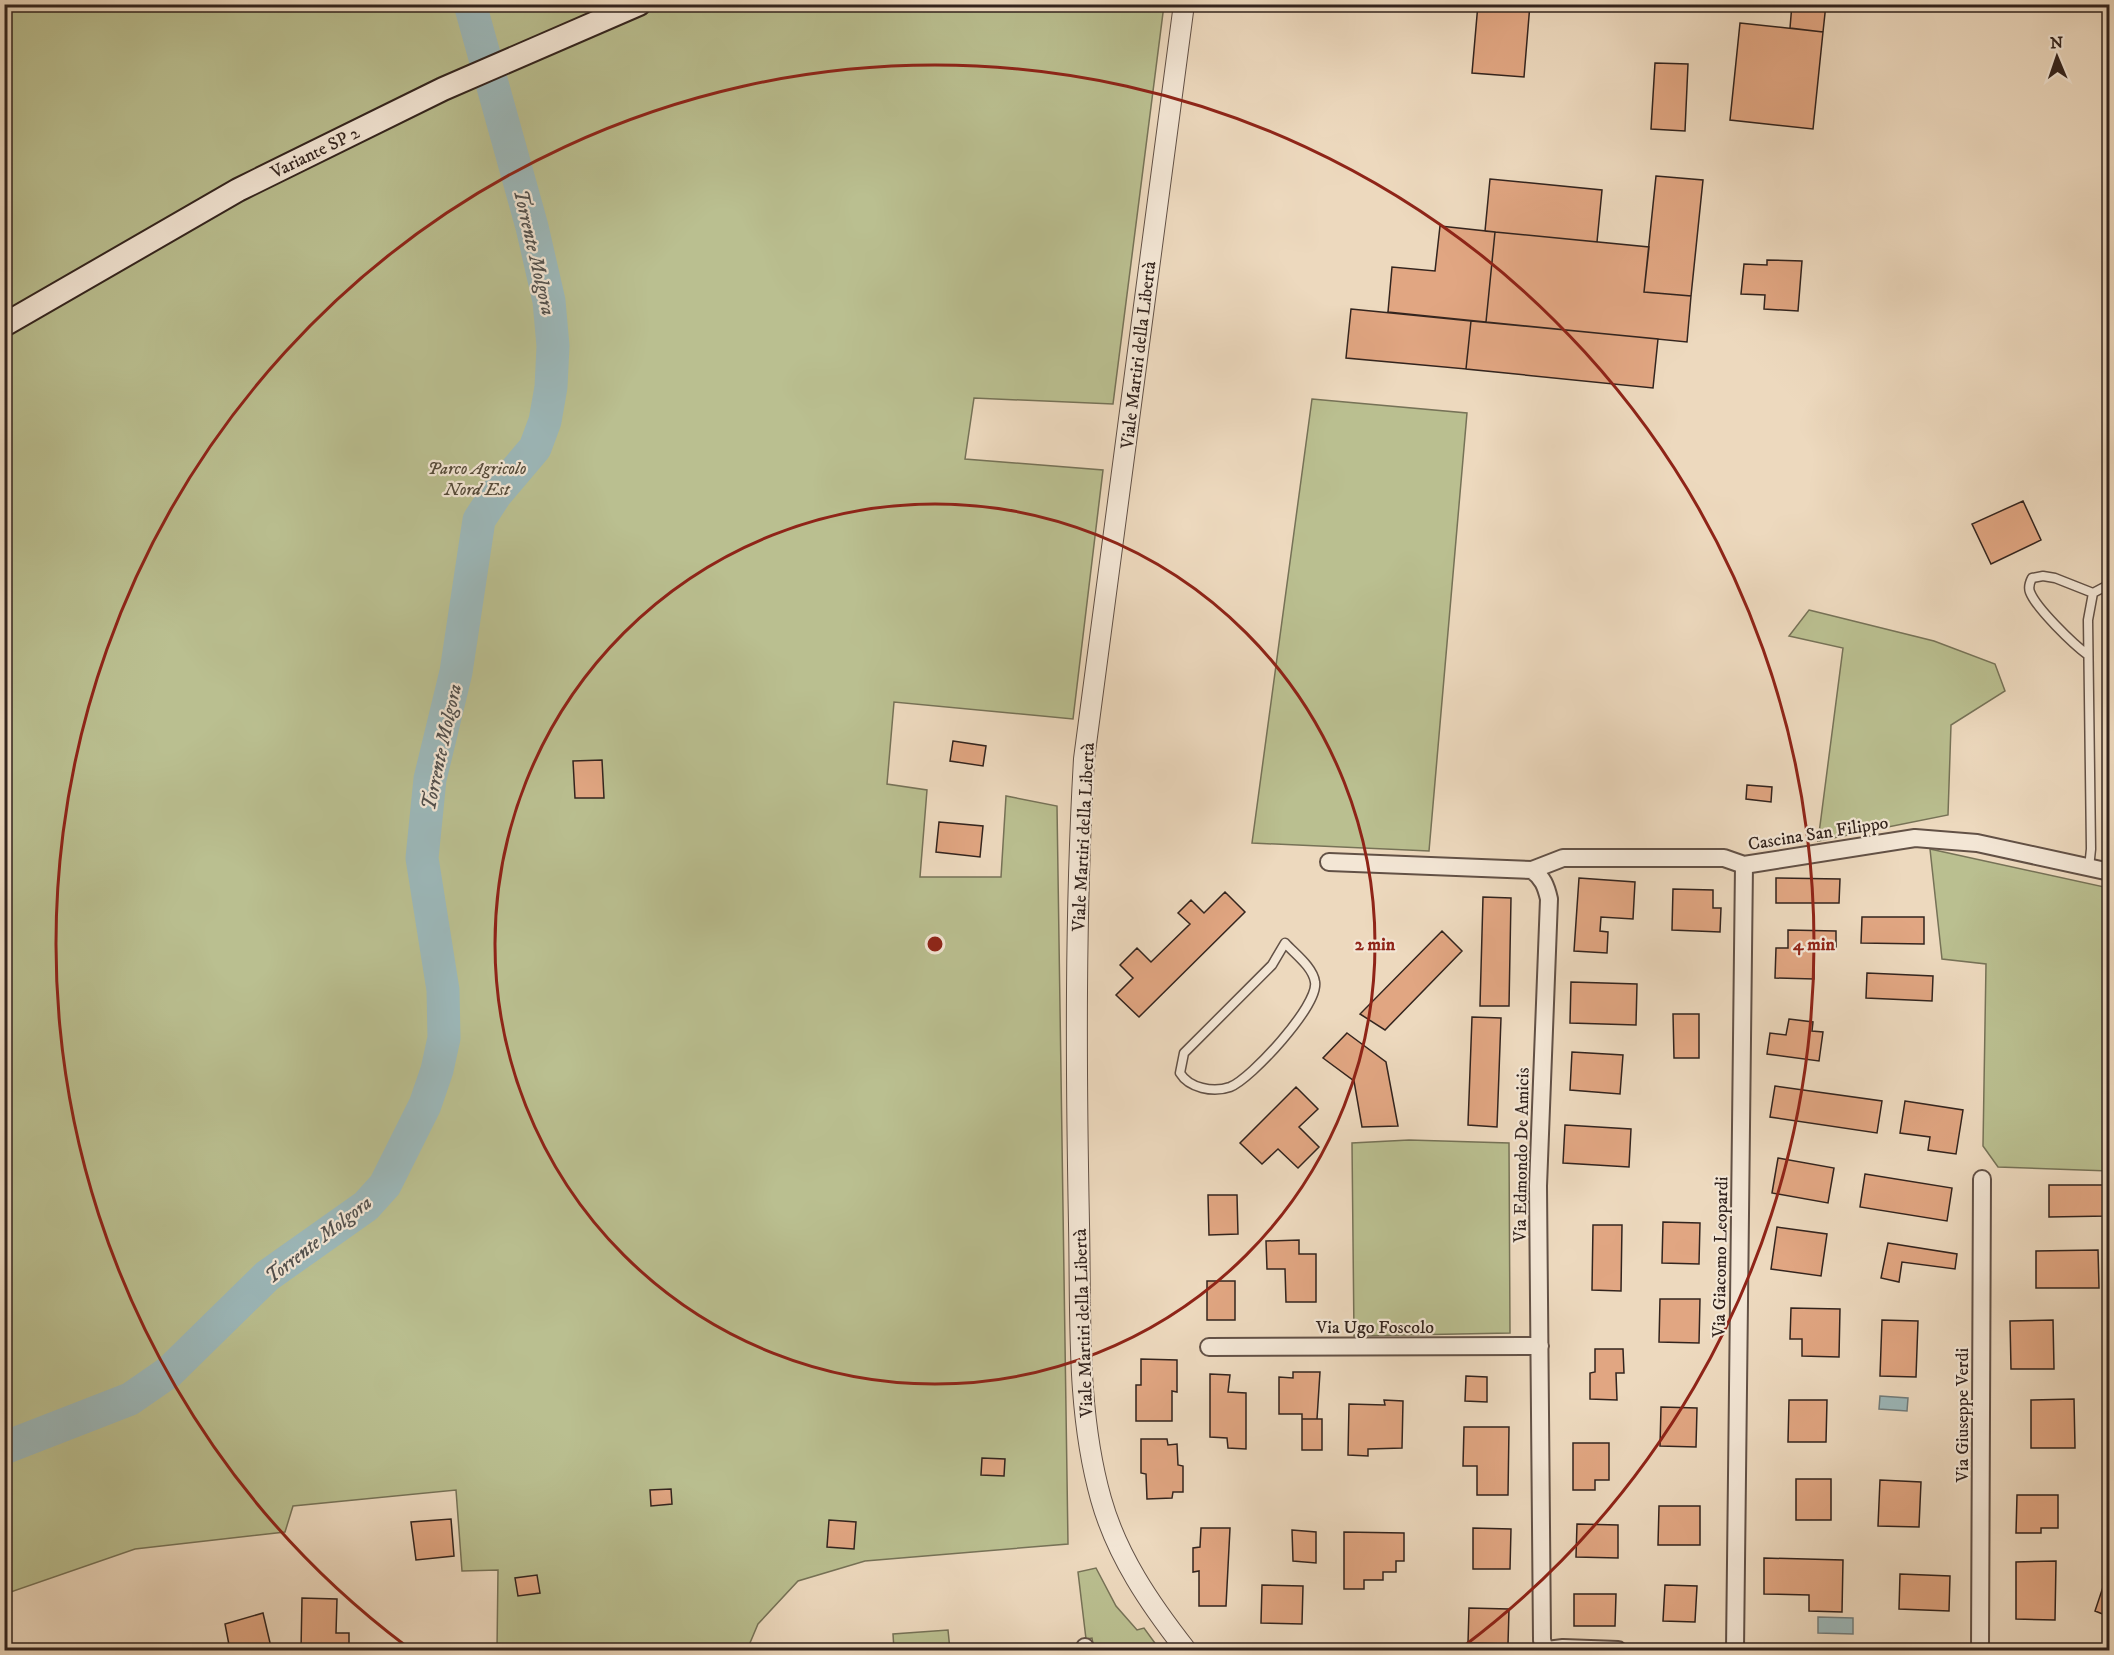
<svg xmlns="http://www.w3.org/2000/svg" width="2114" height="1655" viewBox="0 0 2114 1655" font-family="'IM FELL DW Pica',serif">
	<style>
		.green { fill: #babf90; stroke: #767257; stroke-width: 1.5 }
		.water { fill: #9cb8ba; stroke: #727d7c; stroke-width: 1.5 }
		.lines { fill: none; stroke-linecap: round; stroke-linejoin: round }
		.river { stroke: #9cb8ba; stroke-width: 33 }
		.building { fill: #e1a682; stroke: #33241e; stroke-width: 1.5 }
		.service-casing { stroke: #625146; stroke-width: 11 }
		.minor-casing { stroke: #625146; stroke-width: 20 }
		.tertiary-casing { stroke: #625146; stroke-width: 22 }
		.secondary-casing { stroke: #33241e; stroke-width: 26 }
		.service { stroke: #f3e6d5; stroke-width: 8 }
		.minor { stroke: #f3e6d5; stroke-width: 16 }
		.tertiary { stroke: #f3e6d5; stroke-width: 20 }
		.secondary { stroke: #f3e6d5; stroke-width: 22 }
		.ring { fill: none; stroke: #8f2418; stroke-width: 3 }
		.labels { text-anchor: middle; stroke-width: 4.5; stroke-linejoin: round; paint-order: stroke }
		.street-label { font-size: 18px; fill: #33241e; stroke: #f3e6d5 }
		.park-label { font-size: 18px; font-style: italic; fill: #554b3a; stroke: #f3e6d5 }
		.water-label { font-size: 20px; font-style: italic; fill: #52504d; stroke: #f3e6d5 }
		.centre { fill: #8f2418; stroke: #f3e6d5; stroke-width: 3 }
		.ring-label { font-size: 18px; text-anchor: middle; font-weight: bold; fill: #8f2418; stroke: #f3e6d5; stroke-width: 4.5; stroke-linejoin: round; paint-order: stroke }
	</style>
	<rect width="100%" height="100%" fill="#edd9be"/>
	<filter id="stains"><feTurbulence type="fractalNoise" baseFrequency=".00333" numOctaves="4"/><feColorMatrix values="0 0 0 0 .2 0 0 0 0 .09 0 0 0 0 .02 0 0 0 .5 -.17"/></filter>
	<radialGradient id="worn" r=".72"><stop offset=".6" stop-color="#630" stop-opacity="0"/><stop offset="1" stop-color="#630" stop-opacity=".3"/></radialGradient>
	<!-- green -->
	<path class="green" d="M 4,5 L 1164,5 L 1113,404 L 974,398 L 965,459 L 1103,470 L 1073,719 L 894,702 L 887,784 L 927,790 L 920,877 L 1001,877 L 1006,796 L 1057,806 L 1068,1544 L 865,1561 L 798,1581 L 758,1624 L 747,1650 L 497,1650 L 498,1570 L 462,1571 L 456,1490 L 293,1506 L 285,1532 L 135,1549 L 5,1594 Z
		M 1312,399 L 1467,413 L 1429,851 L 1252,843 Z
		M 1809,610 L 1934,641 L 1995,664 L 2005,691 L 1951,725 L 1948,815 L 1818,841 L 1843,648 L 1789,636 Z
		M 1930,849 L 2109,888 L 2109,1171 L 1998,1167 L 1983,1146 L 1986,964 L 1942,959 Z
		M 1409,1140 L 1509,1143 L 1510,1333 L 1354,1336 L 1352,1143 Z
		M 1096,1568 L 1116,1606 L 1137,1630 L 1144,1628 L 1160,1650 L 1094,1650 L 1092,1638 L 1086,1639 L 1078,1572 Z
		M 948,1630 L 950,1650 L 894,1650 L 893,1634 Z"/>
	<!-- water -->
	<path class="water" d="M 1880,1396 L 1908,1398 L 1907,1411 L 1879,1409 Z
		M 1818,1617 L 1853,1618 L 1853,1634 L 1818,1633 Z"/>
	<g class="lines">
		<!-- river -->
		<path class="river" d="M 4,1448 L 130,1399 L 169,1372 L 267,1276 L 366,1206 L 385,1185 L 425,1105 L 437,1070 L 444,1038 L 443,990 L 422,858 L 430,779 L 456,672 L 479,520 L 496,494 L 535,448 L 545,421 L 551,387 L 553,346 L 549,301 L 532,227 L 470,4"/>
	</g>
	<!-- building -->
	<path class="building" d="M 1478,4 L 1530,4 L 1524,77 L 1472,73 Z
		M 1792,4 L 1826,4 L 1823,32 L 1790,28 Z
		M 1740,23 L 1823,32 L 1813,129 L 1730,120 Z
		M 1655,63 L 1688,64 L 1685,131 L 1651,129 Z
		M 1656,176 L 1703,180 L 1691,296 L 1644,292 Z
		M 1490,179 L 1602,190 L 1597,242 L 1485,231 Z
		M 1440,226 L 1495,232 L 1486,322 L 1388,312 L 1392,267 L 1435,271 Z
		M 1495,232 L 1649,247 L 1644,292 L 1691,296 L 1687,342 L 1486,322 Z
		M 1767,260 L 1802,261 L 1798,311 L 1764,309 L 1765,295 L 1741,294 L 1744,264 L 1767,265 Z
		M 1351,309 L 1471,321 L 1466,369 L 1346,358 Z
		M 1471,321 L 1658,339 L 1653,388 L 1466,369 Z
		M 2023,501 L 2041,540 L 1991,564 L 1972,524 Z
		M 953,741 L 986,746 L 983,766 L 950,761 Z
		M 602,760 L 604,798 L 575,798 L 573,761 Z
		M 1747,785 L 1772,787 L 1771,802 L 1746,799 Z
		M 939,822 L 983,826 L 980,857 L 936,852 Z
		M 1579,878 L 1635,882 L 1633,919 L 1601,917 L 1600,931 L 1608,932 L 1607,953 L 1574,951 Z
		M 1776,878 L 1840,879 L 1839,903 L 1776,903 Z
		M 1673,889 L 1713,890 L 1713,908 L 1721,908 L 1720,932 L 1672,930 Z
		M 1225,892 L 1245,912 L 1139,1017 L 1116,995 L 1133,978 L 1120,965 L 1137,948 L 1151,962 L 1190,924 L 1178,913 L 1191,900 L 1204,913 Z
		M 1483,897 L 1511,898 L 1509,1006 L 1480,1006 Z
		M 1862,917 L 1924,917 L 1924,944 L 1861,943 Z
		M 1788,930 L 1836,931 L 1836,950 L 1814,950 L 1814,979 L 1775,978 L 1776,948 L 1788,948 Z
		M 1442,931 L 1462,951 L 1385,1030 L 1360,1014 Z
		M 1867,973 L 1933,976 L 1932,1001 L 1866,998 Z
		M 1571,982 L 1637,984 L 1636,1025 L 1570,1023 Z
		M 1673,1014 L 1699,1014 L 1699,1058 L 1674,1058 Z
		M 1472,1017 L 1501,1018 L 1497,1127 L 1468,1125 Z
		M 1789,1019 L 1813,1022 L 1812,1031 L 1823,1032 L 1819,1061 L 1767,1054 L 1770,1033 L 1786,1035 Z
		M 1347,1033 L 1386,1062 L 1398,1126 L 1362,1127 L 1354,1081 L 1323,1058 Z
		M 1572,1052 L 1623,1055 L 1620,1094 L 1570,1090 Z
		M 1775,1086 L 1882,1101 L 1877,1133 L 1770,1117 Z
		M 1296,1087 L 1318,1109 L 1299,1127 L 1319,1147 L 1298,1168 L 1278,1149 L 1262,1164 L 1240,1143 Z
		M 1905,1101 L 1963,1110 L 1956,1154 L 1928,1150 L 1930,1137 L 1900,1133 Z
		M 1565,1125 L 1631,1129 L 1629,1167 L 1563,1163 Z
		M 1778,1158 L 1834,1168 L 1828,1203 L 1772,1193 Z
		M 1865,1174 L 1952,1188 L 1947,1221 L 1860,1207 Z
		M 2049,1185 L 2107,1185 L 2108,1216 L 2049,1217 Z
		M 1208,1195 L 1237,1195 L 1238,1234 L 1209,1235 Z
		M 1663,1222 L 1700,1223 L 1699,1264 L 1662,1263 Z
		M 1593,1225 L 1622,1225 L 1621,1291 L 1592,1290 Z
		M 1777,1227 L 1827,1234 L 1821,1276 L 1771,1269 Z
		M 1299,1240 L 1299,1254 L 1316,1254 L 1316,1302 L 1286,1302 L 1285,1269 L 1267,1269 L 1266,1241 Z
		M 1888,1243 L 1957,1254 L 1955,1269 L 1902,1262 L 1899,1282 L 1881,1278 Z
		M 2098,1250 L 2099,1288 L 2036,1288 L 2036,1251 Z
		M 1207,1281 L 1235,1281 L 1235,1320 L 1207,1320 Z
		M 1660,1299 L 1700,1299 L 1699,1343 L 1659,1342 Z
		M 1791,1308 L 1840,1309 L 1839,1357 L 1802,1356 L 1802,1339 L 1790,1339 Z
		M 1882,1320 L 1918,1321 L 1916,1377 L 1880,1376 Z
		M 2053,1320 L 2054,1369 L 2011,1369 L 2010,1321 Z
		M 1595,1349 L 1623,1349 L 1624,1373 L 1616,1373 L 1617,1400 L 1590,1399 L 1590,1373 L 1595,1372 Z
		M 1141,1359 L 1177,1360 L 1177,1392 L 1172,1391 L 1172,1421 L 1136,1421 L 1136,1385 L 1141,1385 Z
		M 1293,1372 L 1320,1372 L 1317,1419 L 1302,1419 L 1302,1414 L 1279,1414 L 1279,1377 L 1293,1378 Z
		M 1210,1374 L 1230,1375 L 1228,1392 L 1246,1393 L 1246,1449 L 1228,1448 L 1227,1438 L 1210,1437 Z
		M 1466,1376 L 1487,1377 L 1487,1402 L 1465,1401 Z
		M 2074,1399 L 2075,1448 L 2031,1448 L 2031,1400 Z
		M 1384,1400 L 1403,1401 L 1402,1448 L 1368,1449 L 1368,1456 L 1348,1455 L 1349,1404 L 1385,1405 Z
		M 1789,1400 L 1827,1400 L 1826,1442 L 1788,1442 Z
		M 1661,1407 L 1697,1408 L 1696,1447 L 1660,1446 Z
		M 1302,1419 L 1322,1419 L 1322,1450 L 1302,1450 Z
		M 1464,1427 L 1509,1427 L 1508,1495 L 1477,1495 L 1477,1466 L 1463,1466 Z
		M 1141,1439 L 1167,1439 L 1168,1445 L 1177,1444 L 1178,1465 L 1183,1466 L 1183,1492 L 1173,1492 L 1172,1498 L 1147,1499 L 1146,1474 L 1141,1473 Z
		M 1573,1443 L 1609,1443 L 1609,1480 L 1595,1480 L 1595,1490 L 1573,1490 Z
		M 982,1458 L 1005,1459 L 1004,1476 L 981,1475 Z
		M 1796,1479 L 1831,1479 L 1831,1520 L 1796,1520 Z
		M 1880,1480 L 1921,1482 L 1919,1527 L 1878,1526 Z
		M 671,1489 L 672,1504 L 651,1506 L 650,1490 Z
		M 2017,1495 L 2058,1495 L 2058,1528 L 2041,1528 L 2041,1533 L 2016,1533 Z
		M 1659,1506 L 1700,1506 L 1700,1545 L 1658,1545 Z
		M 451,1519 L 454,1556 L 416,1560 L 411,1522 Z
		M 829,1520 L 856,1522 L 854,1549 L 827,1547 Z
		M 1577,1524 L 1618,1525 L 1618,1558 L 1576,1557 Z
		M 1201,1528 L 1230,1528 L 1226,1606 L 1199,1606 L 1199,1571 L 1193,1572 L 1193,1548 L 1200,1547 Z
		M 1473,1528 L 1511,1529 L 1510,1569 L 1473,1569 Z
		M 1292,1530 L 1316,1532 L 1316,1563 L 1293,1561 Z
		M 1344,1532 L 1404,1533 L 1404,1561 L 1396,1561 L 1396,1572 L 1383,1572 L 1383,1580 L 1364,1580 L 1364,1589 L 1344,1589 Z
		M 1764,1558 L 1843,1560 L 1842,1612 L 1809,1611 L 1809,1595 L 1764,1594 Z
		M 2056,1561 L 2055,1620 L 2016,1619 L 2016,1562 Z
		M 2108,1572 L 2110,1573 L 2110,1617 L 2095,1611 Z
		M 1900,1574 L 1950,1576 L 1949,1611 L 1899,1609 Z
		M 537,1575 L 540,1593 L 518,1596 L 515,1578 Z
		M 1262,1585 L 1303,1586 L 1302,1624 L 1261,1623 Z
		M 1665,1585 L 1697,1586 L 1695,1622 L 1663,1621 Z
		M 1574,1594 L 1616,1594 L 1615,1626 L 1574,1626 Z
		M 302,1598 L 337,1599 L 336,1633 L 349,1633 L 349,1650 L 301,1650 Z
		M 1469,1608 L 1509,1609 L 1508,1644 L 1468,1643 Z
		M 263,1613 L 271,1647 L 258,1650 L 230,1650 L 225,1624 Z"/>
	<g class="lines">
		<defs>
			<path id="service" d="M 2088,655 C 2073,644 2036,608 2030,592 C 2028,587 2030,582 2032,578 L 2043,576 L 2055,578 L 2093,593
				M 2089,868 L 2091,849 L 2088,620 L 2093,593 L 2110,584
				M 1285,943 C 1295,954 1313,967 1315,982 C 1319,1005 1251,1079 1230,1087 C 1213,1093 1189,1088 1180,1073 L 1184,1053 L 1272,965 Z"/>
			<path id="minor" d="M 1329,862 L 1532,870 C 1543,878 1546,886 1549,899 L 1538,1186 L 1542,1640 L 1545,1650
				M 1532,870 L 1563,858 L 1724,858 L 1744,865 L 1915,838 L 1977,843 L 2110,872
				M 1209,1347 L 1540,1346
				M 1085,1647 L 1085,1650
				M 1547,1650 L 1563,1648 L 1618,1650
				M 1735,1650 L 1744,865
				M 1980,1650 L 1982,1179"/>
			<path id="tertiary" d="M 1184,4 L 1084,759 C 1075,914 1076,1069 1079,1224 C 1081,1316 1076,1410 1101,1499 C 1117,1556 1150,1604 1186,1650"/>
			<path id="secondary" d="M 4,325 L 238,190 L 443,89 L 639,4"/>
		</defs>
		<!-- service casing -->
		<use href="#service" class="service-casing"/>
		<!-- minor casing -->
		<use href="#minor" class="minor-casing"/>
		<!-- tertiary casing -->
		<use href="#tertiary" class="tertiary-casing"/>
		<!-- secondary casing -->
		<use href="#secondary" class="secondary-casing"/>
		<!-- service -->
		<use href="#service" class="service"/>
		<!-- minor -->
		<use href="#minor" class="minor"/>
		<!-- tertiary -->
		<use href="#tertiary" class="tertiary"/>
		<!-- secondary -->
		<use href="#secondary" class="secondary"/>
	</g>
	<!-- distance rings -->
	<g class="ring">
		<circle cx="935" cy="944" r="440"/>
		<path d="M406 1646A879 879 0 1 1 1464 1646"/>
	</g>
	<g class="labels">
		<!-- street labels -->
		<g class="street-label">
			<text transform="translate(315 152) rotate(-26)" y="6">Variante SP 2</text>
			<text transform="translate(1138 355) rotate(-83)" y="6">Viale Martiri della Libertà</text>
			<text transform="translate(1818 833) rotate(-9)" y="6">Cascina San Filippo</text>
			<text transform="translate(1083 837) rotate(-87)" y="6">Viale Martiri della Libertà</text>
			<text transform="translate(1521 1155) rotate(-89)" y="6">Via Edmondo De Amicis</text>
			<text transform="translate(1720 1257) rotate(-89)" y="6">Via Giacomo Leopardi</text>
			<text transform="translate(1083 1323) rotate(-92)" y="6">Viale Martiri della Libertà</text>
			<text x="1375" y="1333">Via Ugo Foscolo</text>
			<text transform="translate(1962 1415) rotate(-90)" y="6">Via Giuseppe Verdi</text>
		</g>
		<!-- park labels -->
		<g class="park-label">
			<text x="477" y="474">Parco Agricolo<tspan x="477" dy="21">Nord Est</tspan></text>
		</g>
		<!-- water labels -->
		<g class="water-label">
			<text transform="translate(535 252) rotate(77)" y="7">Torrente Molgora</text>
			<text transform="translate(441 747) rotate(-78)" y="7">Torrente Molgora</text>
			<text transform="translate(318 1239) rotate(-38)" y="7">Torrente Molgora</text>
		</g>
	</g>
	<circle cx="935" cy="944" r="9" class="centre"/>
	<g class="ring-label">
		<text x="1375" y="950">2 min</text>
		<text x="1814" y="950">4 min</text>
	</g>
	<!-- margin -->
	<rect width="2114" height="1655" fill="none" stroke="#edd9be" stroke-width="24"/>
	<rect x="6" y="6" width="2102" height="1643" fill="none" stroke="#33241e" stroke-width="3"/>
	<rect x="12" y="12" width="2090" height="1631" fill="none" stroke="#33241e" stroke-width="1.5"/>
	<!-- north arrow -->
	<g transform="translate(2057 57) rotate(358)" stroke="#f3e6d5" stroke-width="4.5" paint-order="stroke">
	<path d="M0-4.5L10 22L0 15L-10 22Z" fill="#33241e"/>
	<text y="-9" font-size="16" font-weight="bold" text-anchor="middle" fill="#33241e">N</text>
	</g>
	<rect width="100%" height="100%" filter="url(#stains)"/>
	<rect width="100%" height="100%" fill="url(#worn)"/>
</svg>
